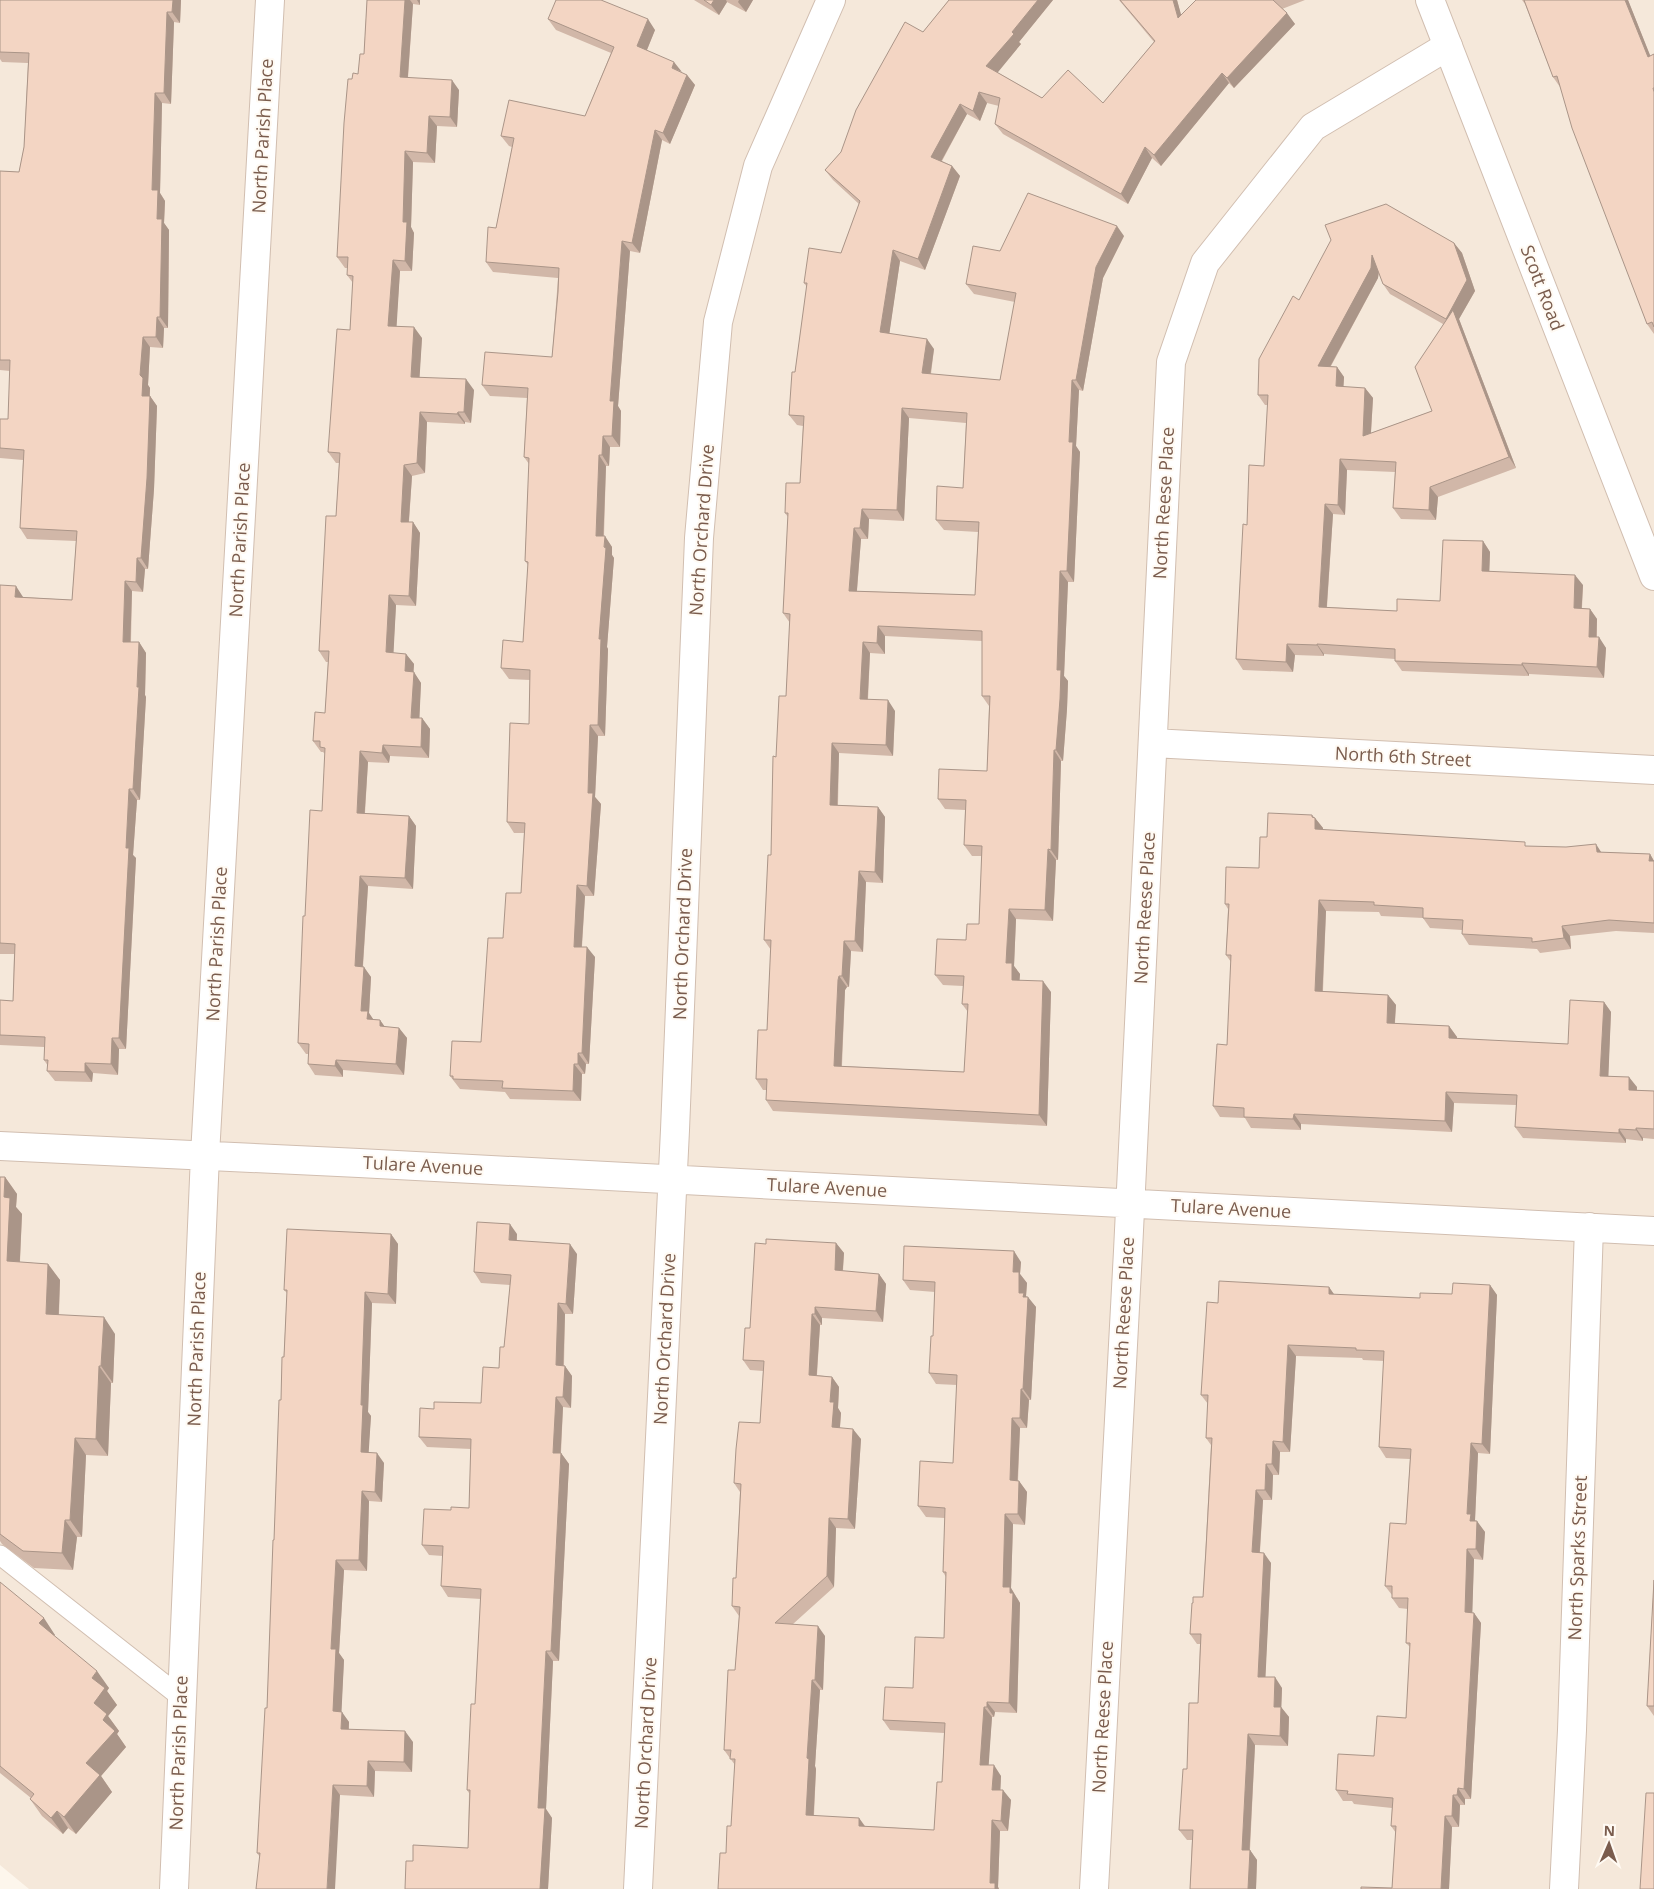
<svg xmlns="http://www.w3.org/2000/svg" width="1654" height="1889" viewBox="0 0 1654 1889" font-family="'Open Sans',sans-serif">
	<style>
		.residential { fill: #f5e8da }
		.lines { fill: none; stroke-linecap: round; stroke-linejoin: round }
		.service-casing { stroke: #d1beb0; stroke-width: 21 }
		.minor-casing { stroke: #d1beb0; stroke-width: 30 }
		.tertiary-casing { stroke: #d1beb0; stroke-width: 30 }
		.service { stroke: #fff; stroke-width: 19 }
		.minor { stroke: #fff; stroke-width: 28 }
		.tertiary { stroke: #fff; stroke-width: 28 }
		.wall { fill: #d1b7a8; fill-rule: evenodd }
		.shaded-wall { fill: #aa9588 }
		.building { fill: #f3d5c3; stroke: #aa9588; fill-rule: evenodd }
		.labels { text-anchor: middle; stroke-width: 4; stroke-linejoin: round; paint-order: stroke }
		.street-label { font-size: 18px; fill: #7a5c4d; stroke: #fffaf3 }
	</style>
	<rect width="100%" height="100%" fill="#fdf6ec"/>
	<!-- residential -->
	<path class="residential" d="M 0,0 L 1654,0 L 1654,1889 L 29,1889 L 0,1865 Z"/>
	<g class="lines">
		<defs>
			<path id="service" d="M 0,1555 L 182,1698"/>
			<path id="minor" d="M 1153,743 L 1654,770
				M 0,1146 L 359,1163 L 1654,1231
				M 174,1889 L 205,1155 L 270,0
				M 638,1889 L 675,1130 L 699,538 L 718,322 L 758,166 L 831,0
				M 1094,1889 L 1128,1251 L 1171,362 L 1205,263 L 1313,127 L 1448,46
				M 1564,1889 L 1572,1730 L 1589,1227"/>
			<path id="tertiary" d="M 1430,0 L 1654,576"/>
		</defs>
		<!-- service casing -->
		<use href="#service" class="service-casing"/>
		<!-- minor casing -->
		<use href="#minor" class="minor-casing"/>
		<!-- tertiary casing -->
		<use href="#tertiary" class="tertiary-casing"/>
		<!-- service -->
		<use href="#service" class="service"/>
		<!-- minor -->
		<use href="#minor" class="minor"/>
		<!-- tertiary -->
		<use href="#tertiary" class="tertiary"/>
	</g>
	<!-- wall -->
	<path class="wall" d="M 0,0 L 181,0 L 180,23 L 174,22 L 171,104 L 162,103 L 160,193 L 165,201 L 164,223 L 169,230 L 168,328 L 164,328 L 163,348 L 150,347 L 148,385 L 150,388 L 150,396 L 157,406 L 154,489 L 148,569 L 145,569 L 143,592 L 132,591 L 131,642 L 139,642 L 146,653 L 145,695 L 146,697 L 140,800 L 137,800 L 133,855 L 136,858 L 126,1049 L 119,1049 L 118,1075 L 93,1073 L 92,1082 L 55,1081 L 47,1071 L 48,1066 L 44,1060 L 44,1047 L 0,1045 L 0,1000 L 13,1001 L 14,954 L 0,954 L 0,585 L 23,597 L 72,600 L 76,541 L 27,539 L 20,528 L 23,460 L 0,458 L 0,419 L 8,419 L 10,371 L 0,370 L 0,171 L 19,172 L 24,147 L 28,63 L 2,62 L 0,59 Z
		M 367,0 L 420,0 L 420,5 L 413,4 L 408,78 L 459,90 L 457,127 L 437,126 L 435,163 L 413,162 L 411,227 L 414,233 L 412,271 L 400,271 L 396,326 L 422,338 L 419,377 L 474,390 L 471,423 L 465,422 L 465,424 L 427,422 L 425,473 L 412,476 L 409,522 L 413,522 L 420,533 L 416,606 L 396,605 L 393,653 L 406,654 L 414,664 L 413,672 L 421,683 L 419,718 L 422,718 L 430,729 L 429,758 L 390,756 L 389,763 L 368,762 L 365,813 L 409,816 L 416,826 L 413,889 L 368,886 L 363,967 L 371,977 L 369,1013 L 373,1019 L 380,1020 L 385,1027 L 399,1028 L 407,1038 L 404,1075 L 343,1070 L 343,1077 L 315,1075 L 308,1064 L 309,1054 L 306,1054 L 298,1043 L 305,916 L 322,811 L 325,754 L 323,752 L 321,752 L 313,741 L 325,713 L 328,662 L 326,662 L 319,651 L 336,516 L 339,463 L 336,463 L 328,452 L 350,330 L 353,283 L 347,275 L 348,268 L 345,268 L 337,257 L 352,79 L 358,74 L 364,54 Z
		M 694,0 L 753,0 L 746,12 L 727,2 L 719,15 Z
		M 949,0 L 1053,0 L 1019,42 L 1021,44 L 997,72 L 1042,98 L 1103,103 L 1154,42 L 1119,0 L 1177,0 L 1181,15 L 1196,0 L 1305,0 L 1282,9 L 1295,24 L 1234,88 L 1229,83 L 1161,166 L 1152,158 L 1128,204 L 1003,134 L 995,124 L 999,106 L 987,103 L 980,121 L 967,114 L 942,161 L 952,166 L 960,176 L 925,270 L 900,261 L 889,334 L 934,349 L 931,374 L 1000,380 L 1015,302 L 974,294 L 966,284 L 1000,251 L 1124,236 L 1103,278 L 1083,391 L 1079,390 L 1076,446 L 1080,452 L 1074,582 L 1068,582 L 1064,676 L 1068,681 L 1067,709 L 1063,761 L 1061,761 L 1058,860 L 1056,860 L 1053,921 L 1016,919 L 1014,966 L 1020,974 L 1019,980 L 1051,992 L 1047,1126 L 773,1111 L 766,1100 L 767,1090 L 763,1090 L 756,1079 L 767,1030 L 771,950 L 764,940 L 771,855 L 776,757 L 786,696 L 790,623 L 783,613 L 788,517 L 785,513 L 800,483 L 803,426 L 797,425 L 789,415 L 807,287 L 804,283 L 841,253 L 859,204 L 833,180 L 825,170 L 841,152 L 923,32 ZM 909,418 L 966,423 L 963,488 L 936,520 L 944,530 L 978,532 L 975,595 L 857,591 L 861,539 L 868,539 L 869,519 L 904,521 ZM 885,636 L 982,641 L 982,696 L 989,706 L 987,771 L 938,799 L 945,809 L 965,810 L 964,845 L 972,856 L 982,856 L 979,924 L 966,940 L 935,975 L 943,985 L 963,986 L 962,1004 L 968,1012 L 964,1072 L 842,1066 L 845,990 L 847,987 L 849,987 L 851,951 L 863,952 L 866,882 L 883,883 L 885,817 L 878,807 L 838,805 L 839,753 L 893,756 L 895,711 L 868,700 L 870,653 L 885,654 Z
		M 1522,0 L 1628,0 L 1650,56 L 1654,54 L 1654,334 L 1647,324 L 1560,87 L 1553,77 L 1525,4 Z
		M 603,1 L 655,30 L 647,50 L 682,73 L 687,75 L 695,85 L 670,144 L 662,140 L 640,253 L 630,251 L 618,406 L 621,411 L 620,447 L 610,447 L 609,466 L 606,466 L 604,536 L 612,547 L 612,555 L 614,558 L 607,647 L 608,649 L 605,736 L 598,736 L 595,797 L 601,804 L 594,896 L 585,896 L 582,947 L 595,957 L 589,1064 L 586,1064 L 585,1074 L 582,1074 L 581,1101 L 510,1099 L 505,1092 L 460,1089 L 450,1076 L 481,1042 L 503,938 L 521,893 L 524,833 L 514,833 L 507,822 L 529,724 L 530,680 L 509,679 L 501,668 L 523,642 L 528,565 L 525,561 L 529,464 L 524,457 L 527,398 L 490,396 L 482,385 L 552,357 L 558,278 L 493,272 L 486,262 L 496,228 L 512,147 L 509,146 L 501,136 L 585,116 L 611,53 L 556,30 L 548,19 Z
		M 1454,243 L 1462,253 L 1475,291 L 1459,319 L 1516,468 L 1438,497 L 1436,520 L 1401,519 L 1393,508 L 1395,472 L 1347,470 L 1345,515 L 1333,514 L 1327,607 L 1397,611 L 1440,601 L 1483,541 L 1490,552 L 1489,571 L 1583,585 L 1582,608 L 1590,609 L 1597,619 L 1597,637 L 1606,648 L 1604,678 L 1529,674 L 1529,676 L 1402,671 L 1395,661 L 1395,659 L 1324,654 L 1324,656 L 1295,655 L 1293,672 L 1243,670 L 1236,659 L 1247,525 L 1264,466 L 1268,405 L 1265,405 L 1258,395 L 1299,300 ZM 1379,273 L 1383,284 L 1390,294 L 1443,324 L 1432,411 L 1371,433 L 1373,398 L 1365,388 L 1343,387 L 1344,377 L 1337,367 L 1331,366 L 1378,278 Z
		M 1312,815 L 1315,818 L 1323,828 L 1323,830 L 1601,852 L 1650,854 L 1654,861 L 1654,933 L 1616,931 L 1570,936 L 1571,949 L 1540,953 L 1537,949 L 1469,945 L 1462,934 L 1462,930 L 1430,928 L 1423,918 L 1381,916 L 1379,912 L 1326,911 L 1323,991 L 1388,995 L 1396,1005 L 1395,1023 L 1449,1026 L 1457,1037 L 1457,1039 L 1568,1044 L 1604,1002 L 1611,1012 L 1608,1076 L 1637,1087 L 1637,1090 L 1654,1091 L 1654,1139 L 1643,1138 L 1643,1141 L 1626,1139 L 1626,1143 L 1523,1138 L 1515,1127 L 1516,1105 L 1454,1103 L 1452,1132 L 1301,1124 L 1301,1130 L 1251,1128 L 1245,1118 L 1220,1117 L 1213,1106 L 1227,1045 L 1231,962 L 1226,955 L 1228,909 L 1225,904 L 1259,868 L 1267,837 Z
		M 0,1177 L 5,1177 L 17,1194 L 16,1207 L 22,1214 L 20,1262 L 48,1264 L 60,1280 L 59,1315 L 115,1334 L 113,1383 L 111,1383 L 108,1456 L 86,1455 L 82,1537 L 77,1537 L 73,1570 L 34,1568 L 2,1544 L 0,1541 Z
		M 391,1234 L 398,1244 L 396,1304 L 372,1303 L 368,1412 L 371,1416 L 368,1453 L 384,1463 L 382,1502 L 369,1501 L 367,1571 L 344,1570 L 339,1653 L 344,1660 L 341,1712 L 349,1722 L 349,1729 L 413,1742 L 412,1772 L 375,1771 L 374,1797 L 340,1795 L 260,1857 L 257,1853 L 267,1708 L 274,1540 L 287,1293 L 284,1290 Z
		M 517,1234 L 517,1240 L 577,1254 L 573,1314 L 565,1314 L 564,1365 L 572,1376 L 571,1408 L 563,1407 L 561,1453 L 569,1464 L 559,1661 L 553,1661 L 546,1809 L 552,1818 L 548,1889 L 405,1889 L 413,1861 L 468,1848 L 469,1793 L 467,1790 L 475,1704 L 481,1599 L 448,1597 L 441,1586 L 443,1556 L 429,1555 L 422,1545 L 451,1510 L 469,1508 L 471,1449 L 427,1447 L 419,1437 L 434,1409 L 481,1403 L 499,1368 L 504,1347 L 510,1285 L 481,1283 L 474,1272 Z
		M 836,1243 L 844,1253 L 843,1271 L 879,1274 L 886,1284 L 883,1322 L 822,1318 L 822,1325 L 820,1325 L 817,1375 L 832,1377 L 839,1387 L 838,1408 L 841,1413 L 840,1428 L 861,1439 L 855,1529 L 836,1528 L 834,1587 L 793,1624 L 825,1636 L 823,1690 L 820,1690 L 815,1766 L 816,1769 L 814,1816 L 859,1818 L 865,1826 L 934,1830 L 942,1782 L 944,1733 L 890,1730 L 883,1720 L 913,1688 L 944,1638 L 946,1577 L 943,1572 L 945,1518 L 926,1517 L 918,1506 L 953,1463 L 957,1385 L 936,1384 L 929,1373 L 933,1336 L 935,1292 L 910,1290 L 903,1280 L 1021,1262 L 1020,1274 L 1027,1283 L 1026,1296 L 1036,1307 L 1031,1400 L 1029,1400 L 1027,1428 L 1020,1428 L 1018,1481 L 1019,1481 L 1027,1492 L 1025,1525 L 1013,1524 L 1011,1588 L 1020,1603 L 1017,1713 L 995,1712 L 994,1717 L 992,1717 L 988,1765 L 1001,1776 L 1000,1790 L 1011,1800 L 1008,1831 L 1000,1831 L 998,1887 L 999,1889 L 726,1853 L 731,1826 L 735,1765 L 724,1750 L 735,1670 L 739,1616 L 732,1606 L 736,1578 L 740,1492 L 734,1483 L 760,1423 L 763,1371 L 750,1370 L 743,1360 L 750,1328 L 766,1244 Z
		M 1490,1285 L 1497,1295 L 1490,1454 L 1478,1453 L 1475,1520 L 1485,1532 L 1483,1560 L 1474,1559 L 1472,1613 L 1474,1613 L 1481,1623 L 1471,1799 L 1465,1799 L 1465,1805 L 1460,1805 L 1459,1827 L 1452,1827 L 1449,1889 L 1361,1889 L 1392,1888 L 1396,1833 L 1391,1826 L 1392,1808 L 1354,1804 L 1352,1801 L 1343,1801 L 1336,1790 L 1374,1756 L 1406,1718 L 1410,1647 L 1406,1643 L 1408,1609 L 1399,1608 L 1392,1598 L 1392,1595 L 1385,1586 L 1406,1524 L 1410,1459 L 1386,1458 L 1379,1447 L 1384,1361 L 1363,1360 L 1362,1358 L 1296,1356 L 1290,1452 L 1280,1452 L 1279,1475 L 1273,1475 L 1272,1500 L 1263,1500 L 1260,1552 L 1271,1563 L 1265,1677 L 1282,1688 L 1281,1707 L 1289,1717 L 1288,1746 L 1255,1745 L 1250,1850 L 1257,1860 L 1256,1889 L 1190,1889 L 1192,1840 L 1187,1840 L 1179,1830 L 1187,1769 L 1198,1703 L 1200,1644 L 1197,1644 L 1190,1634 L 1193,1603 L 1203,1597 L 1211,1445 L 1206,1438 L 1208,1404 L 1201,1395 L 1218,1303 L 1329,1287 L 1334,1295 L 1420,1298 L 1452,1294 Z
		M 1654,1579 L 1654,1716 L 1647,1706 Z
		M 0,1582 L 55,1635 L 54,1636 L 109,1688 L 107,1691 L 117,1705 L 108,1716 L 119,1731 L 117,1734 L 126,1747 L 101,1776 L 112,1792 L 76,1834 L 68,1828 L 63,1834 L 42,1816 L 30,1799 L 31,1798 L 0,1773 Z"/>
	<!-- shaded-wall -->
	<path class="shaded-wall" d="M 173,0 L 181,0 L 180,23 L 172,12 Z
		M 405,0 L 410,0 L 413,4 L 407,88 L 400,77 Z
		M 417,0 L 420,0 L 420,5 Z
		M 714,0 L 726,0 L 727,2 L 719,15 L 711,5 Z
		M 739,0 L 753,0 L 746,12 L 738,2 Z
		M 1038,0 L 1053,0 L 1019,42 L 1021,44 L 994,77 L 986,66 L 1012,32 Z
		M 1173,0 L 1177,0 L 1185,29 L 1178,18 Z
		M 1625,0 L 1628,0 L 1654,65 L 1648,57 Z
		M 167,12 L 174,22 L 171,104 L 164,93 Z
		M 1287,13 L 1295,24 L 1234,88 L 1227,78 Z
		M 648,19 L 655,30 L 644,57 L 637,46 Z
		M 674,62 L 682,72 L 672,68 Z
		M 1222,73 L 1229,83 L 1161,166 L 1154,155 Z
		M 687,75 L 695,85 L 670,144 L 663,133 Z
		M 452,80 L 459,90 L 457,127 L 450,117 Z
		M 979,92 L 987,103 L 980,121 L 973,111 Z
		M 155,93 L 162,103 L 160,193 L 165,201 L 164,223 L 169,230 L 168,328 L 160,317 L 157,219 L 152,190 Z
		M 960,104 L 967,114 L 938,167 L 931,157 Z
		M 429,116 L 437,126 L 435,163 L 427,153 Z
		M 655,130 L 662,140 L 640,253 L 632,243 Z
		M 1145,147 L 1152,158 L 1128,204 L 1121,194 Z
		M 405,151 L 413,162 L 411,227 L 414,233 L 412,271 L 405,261 L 403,222 Z
		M 952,166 L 960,176 L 925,270 L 918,259 Z
		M 1117,226 L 1124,236 L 1103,278 L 1083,391 L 1076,380 L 1096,267 Z
		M 622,241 L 630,251 L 618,406 L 621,411 L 620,447 L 612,436 L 610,401 Z
		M 1454,243 L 1462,253 L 1475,291 L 1459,319 L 1516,468 L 1509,457 L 1446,319 Z
		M 893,250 L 900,261 L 888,343 L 880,332 Z
		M 1372,255 L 1379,266 L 1378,278 L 1325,376 L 1318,366 Z
		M 393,260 L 400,271 L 396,336 L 388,326 Z
		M 157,317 L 164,328 L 163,348 L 156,337 Z
		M 414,327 L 422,338 L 419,387 L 411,377 Z
		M 143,337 L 150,347 L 148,385 L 150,388 L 149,406 L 142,396 L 140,375 Z
		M 927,339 L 934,349 L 929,384 L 922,373 Z
		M 1337,367 L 1344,377 L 1343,397 L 1336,386 Z
		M 466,379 L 474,390 L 471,423 L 464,412 Z
		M 1072,380 L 1079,390 L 1076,446 L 1080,452 L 1074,582 L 1067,571 L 1069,442 Z
		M 1365,388 L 1373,398 L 1370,447 L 1363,436 Z
		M 150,396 L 157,406 L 154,489 L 148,569 L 141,558 Z
		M 902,408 L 909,418 L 904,521 L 897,510 Z
		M 420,412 L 427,422 L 425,473 L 417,463 Z
		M 458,412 L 465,422 L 465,424 L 457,414 Z
		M 603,436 L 610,447 L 609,466 L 602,455 Z
		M 599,455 L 606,466 L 603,546 L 596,536 Z
		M 1340,459 L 1347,470 L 1345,515 L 1338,505 Z
		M 404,465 L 412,476 L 408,532 L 401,522 Z
		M 1430,487 L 1438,497 L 1436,520 L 1429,510 Z
		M 1325,504 L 1333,514 L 1326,617 L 1319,607 Z
		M 862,509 L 869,519 L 868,539 L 860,528 Z
		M 413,522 L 420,533 L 416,606 L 409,596 Z
		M 854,528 L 861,539 L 856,601 L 849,591 Z
		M 605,536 L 612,547 L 612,555 L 614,558 L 607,647 L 608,649 L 605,736 L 598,725 L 599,639 Z
		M 1483,541 L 1490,552 L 1489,581 L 1482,571 Z
		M 137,558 L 145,569 L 143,592 L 136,582 Z
		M 1060,571 L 1068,582 L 1064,676 L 1068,681 L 1067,709 L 1063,761 L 1056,750 L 1057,670 Z
		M 1575,575 L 1583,585 L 1581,618 L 1574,608 Z
		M 125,581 L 132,591 L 130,652 L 123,642 Z
		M 16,586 L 23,597 L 22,607 L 15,597 Z
		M 389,595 L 396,605 L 393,663 L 386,652 Z
		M 1590,609 L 1597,619 L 1596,647 L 1589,637 Z
		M 878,626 L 885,636 L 885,654 L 877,643 Z
		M 1599,637 L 1606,648 L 1604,678 L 1597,667 Z
		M 139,642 L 146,653 L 145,695 L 146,697 L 140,800 L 133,789 Z
		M 863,642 L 870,653 L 867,710 L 860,699 Z
		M 1287,644 L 1295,655 L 1293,672 L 1286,662 Z
		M 1317,644 L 1324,654 L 1324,656 L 1317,645 Z
		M 406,654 L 414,664 L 413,682 L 405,671 Z
		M 1522,663 L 1529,674 L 1529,676 L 1522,665 Z
		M 414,672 L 421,683 L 419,728 L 411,718 Z
		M 888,700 L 895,711 L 893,756 L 886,745 Z
		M 422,718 L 430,729 L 429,758 L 421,747 Z
		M 590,725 L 598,736 L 595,797 L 601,804 L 594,896 L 587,886 L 588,793 Z
		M 832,743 L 839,753 L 837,816 L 830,805 Z
		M 383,745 L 390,756 L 389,763 L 382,753 Z
		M 1054,750 L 1061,761 L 1058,860 L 1051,850 Z
		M 360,751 L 368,762 L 364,823 L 357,813 Z
		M 129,789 L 137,800 L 133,855 L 136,858 L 126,1049 L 119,1038 L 126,848 Z
		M 878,807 L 885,817 L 883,883 L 875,872 Z
		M 1312,815 L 1315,820 L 1315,818 L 1323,828 L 1322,840 L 1315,829 Z
		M 409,816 L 416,826 L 413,889 L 405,878 Z
		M 1596,844 L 1603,855 L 1597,852 Z
		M 1048,849 L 1056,860 L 1053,921 L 1045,910 Z
		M 1650,854 L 1654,861 L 1654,867 L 1649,861 Z
		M 859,871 L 866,882 L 863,952 L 855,941 Z
		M 360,876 L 368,886 L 362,977 L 355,966 Z
		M 577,885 L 585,896 L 581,957 L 574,947 Z
		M 1319,900 L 1326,911 L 1322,1001 L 1315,991 Z
		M 1009,909 L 1016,919 L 1014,966 L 1020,974 L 1019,990 L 1012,980 L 1006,963 Z
		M 1562,926 L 1570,936 L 1571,949 L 1564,938 Z
		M 844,941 L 851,951 L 849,987 L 842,976 Z
		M 587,947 L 595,957 L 589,1064 L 582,1053 Z
		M 364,967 L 371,977 L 369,1013 L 375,1022 L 375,1029 L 361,1011 Z
		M 839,976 L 847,987 L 845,990 L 841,1076 L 834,1066 L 838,980 Z
		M 1043,981 L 1051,992 L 1047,1126 L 1039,1115 Z
		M 1388,995 L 1396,1005 L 1394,1033 L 1387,1023 Z
		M 1604,1002 L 1611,1012 L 1608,1086 L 1600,1076 Z
		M 380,1020 L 387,1030 L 380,1026 Z
		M 1449,1026 L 1457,1037 L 1456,1049 L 1449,1038 Z
		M 399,1028 L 407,1038 L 404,1075 L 396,1064 Z
		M 112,1038 L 119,1049 L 118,1075 L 111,1064 Z
		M 578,1053 L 586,1064 L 585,1074 L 578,1064 Z
		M 336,1060 L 343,1070 L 343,1077 L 335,1066 Z
		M 85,1063 L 93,1073 L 92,1082 L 85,1072 Z
		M 574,1064 L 582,1074 L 581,1101 L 573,1091 Z
		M 1629,1077 L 1637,1087 L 1636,1100 L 1629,1090 Z
		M 1446,1092 L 1454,1103 L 1452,1132 L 1445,1121 Z
		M 1294,1114 L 1301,1124 L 1301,1130 L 1293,1119 Z
		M 1636,1128 L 1643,1138 L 1643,1141 L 1636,1130 Z
		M 1619,1129 L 1626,1139 L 1626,1143 L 1619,1133 Z
		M 5,1177 L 17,1194 L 16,1207 L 22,1214 L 19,1278 L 7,1261 L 4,1197 Z
		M 510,1224 L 517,1234 L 516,1250 L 509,1240 Z
		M 391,1234 L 398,1244 L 396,1304 L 388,1294 Z
		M 836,1243 L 844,1253 L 842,1280 L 835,1270 Z
		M 570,1244 L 577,1254 L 573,1314 L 566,1304 Z
		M 1014,1251 L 1021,1262 L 1020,1274 L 1027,1283 L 1026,1296 L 1028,1299 L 1028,1297 L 1036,1307 L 1031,1400 L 1023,1389 L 1019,1293 L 1013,1272 Z
		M 48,1264 L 60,1280 L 58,1331 L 46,1314 Z
		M 879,1274 L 886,1284 L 883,1322 L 876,1311 Z
		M 1490,1285 L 1497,1295 L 1490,1454 L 1482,1444 Z
		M 1329,1287 L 1336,1297 L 1329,1294 Z
		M 365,1292 L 372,1303 L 368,1412 L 371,1416 L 368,1463 L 361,1452 L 361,1405 Z
		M 558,1303 L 565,1314 L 563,1375 L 556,1365 Z
		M 815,1307 L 822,1318 L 822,1325 L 815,1314 Z
		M 812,1314 L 820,1325 L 816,1385 L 809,1375 Z
		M 104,1317 L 115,1334 L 113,1383 L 101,1366 Z
		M 1288,1345 L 1296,1356 L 1290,1452 L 1283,1442 Z
		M 99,1366 L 111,1383 L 108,1456 L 96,1439 Z
		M 565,1366 L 572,1376 L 571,1408 L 563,1397 Z
		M 832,1377 L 839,1387 L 838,1408 L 841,1413 L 839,1438 L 832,1427 L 830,1402 Z
		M 1021,1389 L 1029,1400 L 1027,1428 L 1020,1418 Z
		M 556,1397 L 563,1407 L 560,1463 L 553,1453 Z
		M 1012,1418 L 1020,1428 L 1017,1491 L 1010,1480 Z
		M 853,1429 L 861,1439 L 855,1529 L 848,1519 Z
		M 75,1438 L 86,1455 L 82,1537 L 70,1520 Z
		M 1273,1441 L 1280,1452 L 1279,1475 L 1272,1464 Z
		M 1471,1443 L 1478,1453 L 1475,1520 L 1477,1524 L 1477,1521 L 1485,1532 L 1483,1560 L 1476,1549 L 1470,1521 L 1467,1514 Z
		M 377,1453 L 384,1463 L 382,1502 L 375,1492 Z
		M 561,1453 L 569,1464 L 559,1661 L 551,1651 Z
		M 1266,1464 L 1273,1475 L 1272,1500 L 1265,1490 Z
		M 1019,1481 L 1027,1492 L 1025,1525 L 1018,1514 Z
		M 1256,1490 L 1263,1500 L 1259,1563 L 1252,1552 Z
		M 362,1491 L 369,1501 L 367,1571 L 359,1560 Z
		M 1005,1514 L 1013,1524 L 1011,1588 L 1020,1603 L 1017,1713 L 1009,1703 L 1003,1587 Z
		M 829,1518 L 836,1528 L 834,1587 L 827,1576 Z
		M 65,1520 L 77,1537 L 73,1570 L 62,1553 Z
		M 1467,1549 L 1474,1559 L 1472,1623 L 1465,1612 Z
		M 1264,1553 L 1271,1563 L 1265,1687 L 1258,1677 Z
		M 336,1560 L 344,1570 L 339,1653 L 344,1660 L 341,1722 L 333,1711 L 331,1649 Z
		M 1474,1613 L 1481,1623 L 1471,1799 L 1464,1789 Z
		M 44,1618 L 55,1635 L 51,1640 L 39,1623 Z
		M 818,1626 L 825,1636 L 823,1690 L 815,1680 Z
		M 546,1651 L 553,1661 L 546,1809 L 552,1818 L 548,1889 L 540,1889 L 538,1808 Z
		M 97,1671 L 109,1688 L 107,1691 L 117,1705 L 108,1716 L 119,1731 L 117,1734 L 126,1747 L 101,1776 L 112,1792 L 76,1834 L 64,1817 L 86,1763 L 94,1703 L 92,1678 Z
		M 1275,1677 L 1282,1688 L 1281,1717 L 1274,1707 Z
		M 812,1680 L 820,1690 L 815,1766 L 816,1769 L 813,1826 L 806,1815 L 807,1758 Z
		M 987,1702 L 995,1712 L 994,1717 L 987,1707 Z
		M 984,1707 L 992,1717 L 988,1775 L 980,1765 Z
		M 1281,1707 L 1289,1717 L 1288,1746 L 1280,1736 Z
		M 342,1712 L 349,1722 L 348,1740 L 341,1729 Z
		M 405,1731 L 413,1742 L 412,1772 L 404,1762 Z
		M 1248,1734 L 1255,1745 L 1249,1860 L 1242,1850 Z
		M 368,1761 L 375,1771 L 374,1797 L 367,1786 Z
		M 994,1765 L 1001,1776 L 1000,1800 L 992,1790 Z
		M 333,1785 L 340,1795 L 335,1889 L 327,1889 Z
		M 1458,1788 L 1465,1799 L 1465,1805 L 1457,1795 Z
		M 1003,1790 L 1011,1800 L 1008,1831 L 1001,1821 Z
		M 1453,1795 L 1460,1805 L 1459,1827 L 1452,1816 Z
		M 57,1811 L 68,1828 L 63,1834 L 51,1818 Z
		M 1445,1816 L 1452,1827 L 1449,1889 L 1441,1889 Z
		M 859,1818 L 866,1828 L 859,1826 Z
		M 992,1820 L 1000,1831 L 998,1887 L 999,1889 L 994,1889 L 990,1883 Z
		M 1250,1850 L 1257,1860 L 1256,1889 L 1248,1889 Z"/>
	<!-- building -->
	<path class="building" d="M 0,0 L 173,0 L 172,12 L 167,12 L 164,93 L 155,93 L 152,190 L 158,190 L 157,219 L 162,219 L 160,317 L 157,317 L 156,337 L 143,337 L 140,375 L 143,378 L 142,396 L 150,396 L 147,478 L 141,558 L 137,558 L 136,582 L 125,581 L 123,642 L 139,642 L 137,687 L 139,687 L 133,789 L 129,789 L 126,848 L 129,848 L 119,1038 L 112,1038 L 111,1064 L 85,1063 L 85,1072 L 47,1071 L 48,1060 L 44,1060 L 45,1037 L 0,1035 L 0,1000 L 13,1001 L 15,944 L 0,943 L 0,585 L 16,586 L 15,597 L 72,600 L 77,531 L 20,528 L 24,450 L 0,448 L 0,419 L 8,419 L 10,360 L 0,360 L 0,171 L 19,172 L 24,147 L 29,53 L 0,52 Z
		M 367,0 L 405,0 L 400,77 L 452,80 L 450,117 L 429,116 L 427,153 L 405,151 L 403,222 L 407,222 L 405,261 L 393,260 L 388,326 L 414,327 L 411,377 L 466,379 L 464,412 L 458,412 L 457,414 L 420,412 L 417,463 L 404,465 L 401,522 L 413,522 L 409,596 L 389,595 L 386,652 L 406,654 L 405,671 L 414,672 L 411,718 L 422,718 L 421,747 L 383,745 L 382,753 L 360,751 L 357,813 L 409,816 L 405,878 L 360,876 L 355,966 L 364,967 L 361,1011 L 368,1011 L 367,1019 L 380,1020 L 380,1026 L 399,1028 L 396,1064 L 336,1060 L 335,1066 L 308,1064 L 309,1044 L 298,1043 L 303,916 L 305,916 L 310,810 L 322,811 L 325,748 L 320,747 L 320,741 L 313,741 L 315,712 L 325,713 L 329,651 L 319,651 L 326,516 L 336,516 L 340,453 L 328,452 L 337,329 L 350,330 L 353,276 L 347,275 L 348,257 L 337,257 L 344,123 L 348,79 L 352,79 L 353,73 L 358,74 L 360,54 L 364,54 Z
		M 556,0 L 601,0 L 648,19 L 637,46 L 674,62 L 672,68 L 687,75 L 663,133 L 655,130 L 632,243 L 622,241 L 610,401 L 614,401 L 612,436 L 603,436 L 602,455 L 599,455 L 596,536 L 605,536 L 604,547 L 606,548 L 599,639 L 601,639 L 598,725 L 590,725 L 588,793 L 593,793 L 587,886 L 577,885 L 574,947 L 587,947 L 582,1053 L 578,1053 L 578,1064 L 574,1064 L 573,1091 L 502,1088 L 503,1081 L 453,1079 L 453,1076 L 450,1076 L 452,1041 L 481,1042 L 488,938 L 503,938 L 506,893 L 521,893 L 525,823 L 507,822 L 510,723 L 529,724 L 530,670 L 501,668 L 503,640 L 523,642 L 528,562 L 525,561 L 529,458 L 524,457 L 528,388 L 482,385 L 485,352 L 552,357 L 558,292 L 559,268 L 486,262 L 488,227 L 496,228 L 514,138 L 501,136 L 509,100 L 585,116 L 614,47 L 548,19 Z
		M 704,0 L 714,0 L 711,5 Z
		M 949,0 L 1038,0 L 1012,32 L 1014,34 L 986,66 L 1042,98 L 1068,70 L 1103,103 L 1155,41 L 1120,0 L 1173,0 L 1178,18 L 1196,0 L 1273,0 L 1287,13 L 1227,78 L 1222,73 L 1154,155 L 1145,147 L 1121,194 L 995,124 L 1000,98 L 979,92 L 973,111 L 960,104 L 931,157 L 952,166 L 918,259 L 893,250 L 880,332 L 927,339 L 922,373 L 1000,380 L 1016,293 L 966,284 L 973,246 L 1000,251 L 1028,193 L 1117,226 L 1096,267 L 1076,380 L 1072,380 L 1069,442 L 1073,442 L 1067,571 L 1060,571 L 1057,670 L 1061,670 L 1060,699 L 1056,750 L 1054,750 L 1051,850 L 1048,849 L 1045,910 L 1009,909 L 1006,963 L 1012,963 L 1012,980 L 1043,981 L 1039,1115 L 766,1100 L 767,1079 L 756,1079 L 758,1030 L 767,1030 L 771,940 L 764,940 L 768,855 L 771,855 L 773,756 L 776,757 L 779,696 L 786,696 L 790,614 L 783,613 L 788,513 L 785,513 L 786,483 L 800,483 L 804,416 L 789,415 L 792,372 L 795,372 L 807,283 L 804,283 L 809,248 L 841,253 L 860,201 L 825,170 L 841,152 L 856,110 L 905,22 L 923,32 ZM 902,408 L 967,413 L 963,488 L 937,486 L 936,520 L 979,522 L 975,595 L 849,591 L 854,528 L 860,528 L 862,509 L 897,510 ZM 878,626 L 982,631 L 982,696 L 990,696 L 987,771 L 939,769 L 938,799 L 966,800 L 964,845 L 982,846 L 979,924 L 967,924 L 966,940 L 937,939 L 935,975 L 964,976 L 962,1004 L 968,1004 L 964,1072 L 834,1066 L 838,980 L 839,976 L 842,976 L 844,941 L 855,941 L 859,871 L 875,872 L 878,807 L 830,805 L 832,743 L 886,745 L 888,700 L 860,699 L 863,642 L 877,643 Z
		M 1524,0 L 1625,0 L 1648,57 L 1654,54 L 1654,88 L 1653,88 L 1654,92 L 1654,327 L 1652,322 L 1647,324 L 1572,128 L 1557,76 L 1553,77 Z
		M 1386,204 L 1454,243 L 1467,280 L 1446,319 L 1383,284 L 1372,255 L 1371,268 L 1318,366 L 1337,367 L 1336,386 L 1365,388 L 1363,436 L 1432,411 L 1415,367 L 1453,310 L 1509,457 L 1430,487 L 1429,510 L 1393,508 L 1396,462 L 1340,459 L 1338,505 L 1325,504 L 1319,607 L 1397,611 L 1397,599 L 1440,601 L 1443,540 L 1483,541 L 1482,571 L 1575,575 L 1574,608 L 1590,609 L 1589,637 L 1599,637 L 1597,667 L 1522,663 L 1522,665 L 1395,661 L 1395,649 L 1317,644 L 1317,645 L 1287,644 L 1286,662 L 1236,659 L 1243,524 L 1247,525 L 1249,465 L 1264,466 L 1268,395 L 1258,395 L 1259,359 L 1293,296 L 1299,300 L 1331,240 L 1325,225 Z
		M 1268,813 L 1312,815 L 1312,817 L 1315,818 L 1315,829 L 1525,842 L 1525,846 L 1566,847 L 1596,844 L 1597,852 L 1650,854 L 1649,861 L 1654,861 L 1654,923 L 1609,920 L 1562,926 L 1564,938 L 1532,942 L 1532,938 L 1462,934 L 1463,920 L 1423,918 L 1423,908 L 1374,905 L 1374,902 L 1319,900 L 1315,991 L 1388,995 L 1387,1023 L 1449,1026 L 1449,1038 L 1568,1044 L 1570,1000 L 1604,1002 L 1600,1076 L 1629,1077 L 1629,1090 L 1654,1091 L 1654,1129 L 1636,1128 L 1636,1130 L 1619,1129 L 1619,1133 L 1515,1127 L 1517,1095 L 1446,1092 L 1445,1121 L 1294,1114 L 1293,1119 L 1244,1117 L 1244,1108 L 1213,1106 L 1217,1044 L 1227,1045 L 1231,955 L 1226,955 L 1229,904 L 1225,904 L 1226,867 L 1259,868 L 1260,837 L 1267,837 Z
		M 0,1177 L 5,1177 L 4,1197 L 10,1198 L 7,1261 L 48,1264 L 46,1314 L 104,1317 L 101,1366 L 99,1366 L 96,1439 L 75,1438 L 70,1520 L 65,1520 L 62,1553 L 23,1551 L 0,1534 Z
		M 477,1222 L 510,1224 L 509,1240 L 570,1244 L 566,1304 L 558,1303 L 556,1365 L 565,1366 L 563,1397 L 556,1397 L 553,1453 L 561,1453 L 551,1651 L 546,1651 L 538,1808 L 545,1808 L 540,1889 L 405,1889 L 406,1861 L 413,1861 L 413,1845 L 468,1848 L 470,1790 L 467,1790 L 471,1704 L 475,1704 L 481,1589 L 441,1586 L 443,1546 L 422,1545 L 424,1509 L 451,1510 L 451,1507 L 469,1508 L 471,1439 L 419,1437 L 420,1408 L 434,1409 L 434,1402 L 481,1403 L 483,1367 L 499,1368 L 500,1347 L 504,1347 L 511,1275 L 474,1272 Z
		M 287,1229 L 391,1234 L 388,1294 L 365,1292 L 361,1405 L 363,1405 L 361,1452 L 377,1453 L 375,1492 L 362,1491 L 359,1560 L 336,1560 L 331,1649 L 336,1649 L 333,1711 L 342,1712 L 341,1729 L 405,1731 L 404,1762 L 368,1761 L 367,1786 L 333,1785 L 327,1889 L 256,1889 L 260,1853 L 257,1853 L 265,1708 L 267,1708 L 273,1540 L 274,1540 L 279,1400 L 281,1400 L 282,1357 L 284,1357 L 287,1290 L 284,1290 Z
		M 766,1239 L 836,1243 L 835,1270 L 879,1274 L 876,1311 L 815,1307 L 815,1314 L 812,1314 L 809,1375 L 832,1377 L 830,1402 L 834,1402 L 832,1427 L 853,1429 L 848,1519 L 829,1518 L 827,1576 L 775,1623 L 818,1626 L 815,1680 L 812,1680 L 807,1758 L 809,1759 L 806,1815 L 859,1818 L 859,1826 L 934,1830 L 937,1782 L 942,1782 L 945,1723 L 883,1720 L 885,1687 L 913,1688 L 915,1637 L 944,1638 L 946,1572 L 943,1572 L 945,1508 L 918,1506 L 920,1461 L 953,1463 L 957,1375 L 929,1373 L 931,1336 L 933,1336 L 935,1282 L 903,1280 L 904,1246 L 1014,1251 L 1013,1272 L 1019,1272 L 1019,1293 L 1024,1293 L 1023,1297 L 1028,1297 L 1023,1389 L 1021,1389 L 1020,1418 L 1012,1418 L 1010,1480 L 1019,1481 L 1018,1514 L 1005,1514 L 1003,1587 L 1010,1587 L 1010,1593 L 1013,1593 L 1009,1703 L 987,1702 L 987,1707 L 984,1707 L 980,1765 L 994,1765 L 992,1790 L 1003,1790 L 1001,1821 L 992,1820 L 990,1883 L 995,1883 L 995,1889 L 998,1889 L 718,1889 L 720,1853 L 726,1853 L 727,1826 L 731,1826 L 735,1759 L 730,1759 L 731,1750 L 724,1750 L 728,1670 L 735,1670 L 740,1607 L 732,1606 L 733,1578 L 736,1578 L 741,1484 L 734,1483 L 736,1449 L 739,1422 L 760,1423 L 764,1361 L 743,1360 L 745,1328 L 750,1328 L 755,1243 L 766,1244 Z
		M 1219,1281 L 1329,1287 L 1329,1294 L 1420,1298 L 1420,1293 L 1452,1294 L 1453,1283 L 1490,1285 L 1482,1444 L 1471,1443 L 1467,1514 L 1471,1514 L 1470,1521 L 1477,1521 L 1476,1549 L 1467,1549 L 1465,1612 L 1474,1613 L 1464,1789 L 1458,1788 L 1457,1795 L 1453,1795 L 1452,1816 L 1445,1816 L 1441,1889 L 1361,1889 L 1361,1887 L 1392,1888 L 1396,1826 L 1391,1826 L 1393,1798 L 1347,1794 L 1348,1791 L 1336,1790 L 1338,1754 L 1374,1756 L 1377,1716 L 1406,1718 L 1410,1643 L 1406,1643 L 1408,1598 L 1392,1598 L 1392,1586 L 1385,1586 L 1390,1523 L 1406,1524 L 1411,1449 L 1379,1447 L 1384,1351 L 1356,1350 L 1356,1348 L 1288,1345 L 1283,1442 L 1273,1441 L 1272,1464 L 1266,1464 L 1265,1490 L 1256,1490 L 1252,1552 L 1264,1553 L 1258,1677 L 1275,1677 L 1274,1707 L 1281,1707 L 1280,1736 L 1248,1734 L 1242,1850 L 1250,1850 L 1248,1889 L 1190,1889 L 1193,1830 L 1179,1830 L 1183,1769 L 1187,1769 L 1189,1703 L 1198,1703 L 1201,1634 L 1190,1634 L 1192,1603 L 1193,1603 L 1193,1597 L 1203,1597 L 1206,1549 L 1212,1438 L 1206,1438 L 1208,1395 L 1201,1395 L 1207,1302 L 1218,1303 Z
		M 1654,1580 L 1654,1706 L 1647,1706 Z
		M 0,1582 L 44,1618 L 39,1623 L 97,1671 L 92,1678 L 105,1688 L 94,1703 L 107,1714 L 103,1720 L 115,1731 L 86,1763 L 100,1775 L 64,1817 L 57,1811 L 51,1818 L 30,1799 L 34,1794 L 0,1766 Z
		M 1646,1793 L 1654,1793 L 1654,1889 L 1640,1889 Z"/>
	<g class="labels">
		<!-- street labels -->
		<g class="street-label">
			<text transform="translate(263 136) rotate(-87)" y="6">North Parish Place</text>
			<text transform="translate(1542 288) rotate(69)" y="6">Scott Road</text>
			<text transform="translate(1164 503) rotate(-87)" y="6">North Reese Place</text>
			<text transform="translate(702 530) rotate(-86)" y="6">North Orchard Drive</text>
			<text transform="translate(240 540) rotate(-87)" y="6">North Parish Place</text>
			<text transform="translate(1403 757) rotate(3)" y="6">North 6th Street</text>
			<text transform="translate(1145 908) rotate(-87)" y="6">North Reese Place</text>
			<text transform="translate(683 934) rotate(-88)" y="6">North Orchard Drive</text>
			<text transform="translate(217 944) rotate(-87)" y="6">North Parish Place</text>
			<text transform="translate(423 1166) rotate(3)" y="6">Tulare Avenue</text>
			<text transform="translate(827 1188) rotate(3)" y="6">Tulare Avenue</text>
			<text transform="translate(1231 1209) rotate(3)" y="6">Tulare Avenue</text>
			<text transform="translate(1124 1313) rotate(-87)" y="6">North Reese Place</text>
			<text transform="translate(665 1339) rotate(-87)" y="6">North Orchard Drive</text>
			<text transform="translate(197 1349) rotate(-88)" y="6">North Parish Place</text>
			<text transform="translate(1578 1558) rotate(-88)" y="6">North Sparks Street</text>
			<text transform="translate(1103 1717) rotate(-87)" y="6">North Reese Place</text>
			<text transform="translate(646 1743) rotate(-87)" y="6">North Orchard Drive</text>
			<text transform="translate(179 1753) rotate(-88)" y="6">North Parish Place</text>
		</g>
	</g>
	<!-- north arrow -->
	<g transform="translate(1609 1844) rotate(2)" stroke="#fffaf3" stroke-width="4" paint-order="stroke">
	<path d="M0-4L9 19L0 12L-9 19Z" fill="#7a5c4d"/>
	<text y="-8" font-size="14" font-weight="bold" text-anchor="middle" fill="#7a5c4d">N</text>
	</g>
</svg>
